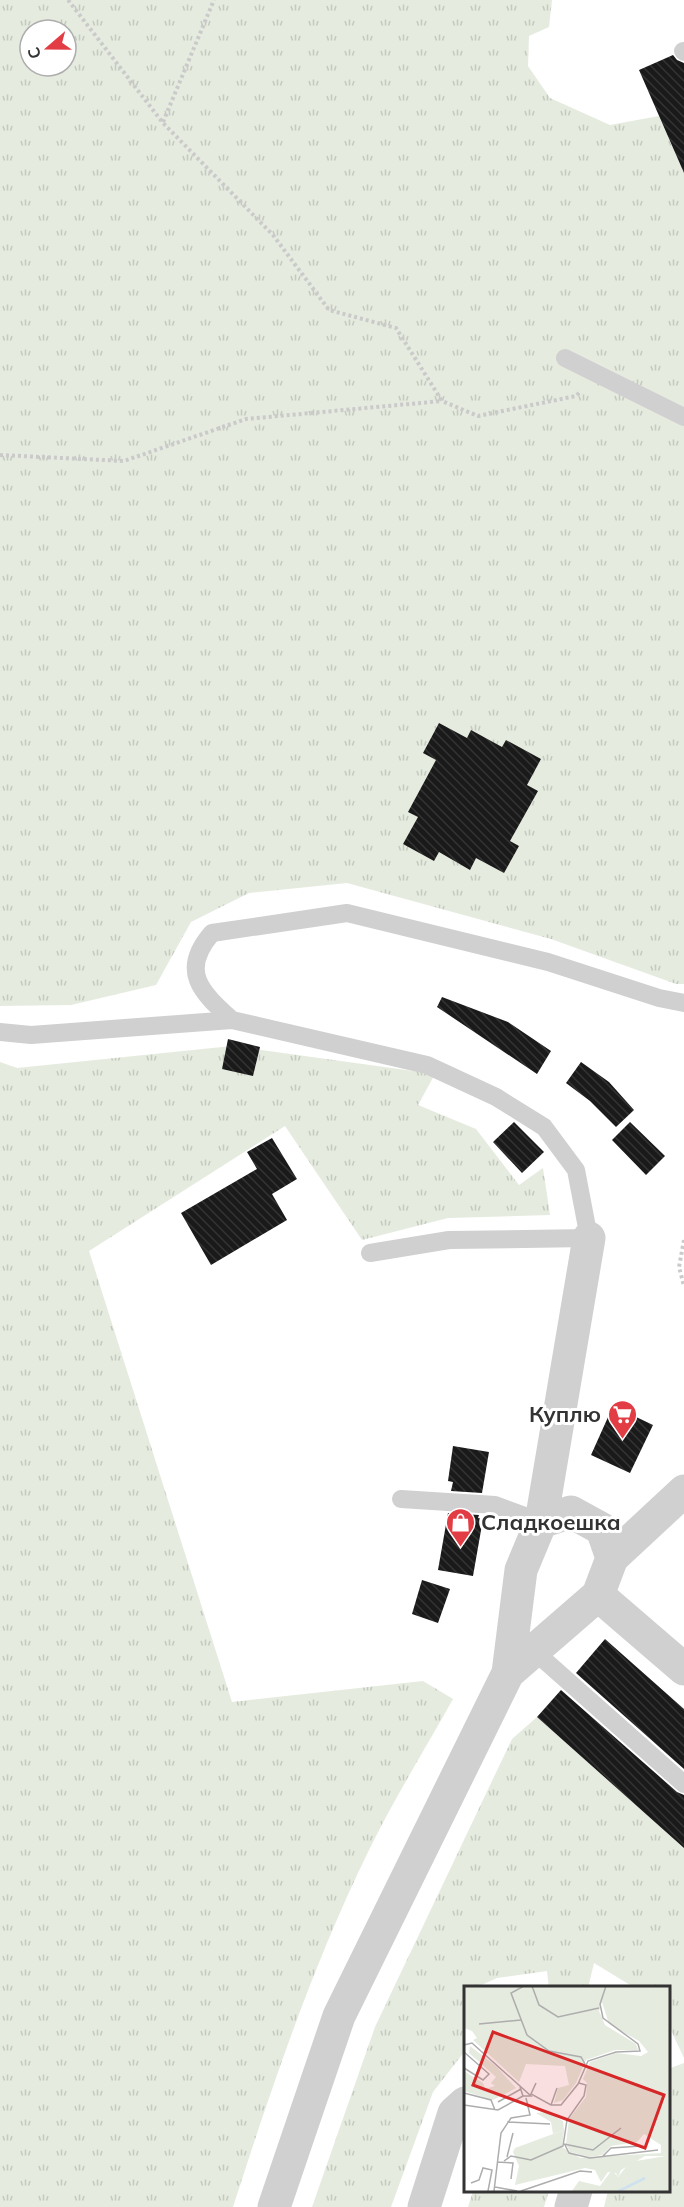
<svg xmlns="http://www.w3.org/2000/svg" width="684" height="2207" viewBox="0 0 684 2207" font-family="Mulish,sans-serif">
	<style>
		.grass { fill: url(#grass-tufts); fill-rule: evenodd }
		.building { fill: url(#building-back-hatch) }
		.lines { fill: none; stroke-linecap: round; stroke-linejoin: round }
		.path { stroke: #cacaca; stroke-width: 4; stroke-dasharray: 3 3; stroke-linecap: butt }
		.service { stroke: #d0d0d0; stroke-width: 18 }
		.minor { stroke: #d0d0d0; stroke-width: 33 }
		.tertiary { stroke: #d0d0d0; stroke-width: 33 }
		.labels { text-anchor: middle; stroke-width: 6; stroke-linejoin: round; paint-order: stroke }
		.poi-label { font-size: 22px; font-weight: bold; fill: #333; stroke: #fff; text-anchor: end }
		.inset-river { fill: none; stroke: #cfe1ed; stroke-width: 3 }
		.inset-road { fill: none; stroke: #adadad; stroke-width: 1.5 }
		.view { fill: #d62828; fill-opacity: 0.15; stroke: #d62828; stroke-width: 3 }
		.inset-edge { fill: none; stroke: #333; stroke-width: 3 }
	</style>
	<defs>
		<pattern id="grass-tufts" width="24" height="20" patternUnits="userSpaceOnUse" patternTransform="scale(1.5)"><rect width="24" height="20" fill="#e5ebdf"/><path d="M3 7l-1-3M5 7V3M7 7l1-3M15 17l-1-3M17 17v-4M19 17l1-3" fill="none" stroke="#c5cac0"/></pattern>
		<pattern id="building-back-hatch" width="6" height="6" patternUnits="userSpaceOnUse" patternTransform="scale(1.5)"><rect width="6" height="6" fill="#1a1a1a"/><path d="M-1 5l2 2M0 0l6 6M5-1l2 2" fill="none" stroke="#333"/></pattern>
	</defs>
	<rect width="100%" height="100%" fill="#fff"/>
	<!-- grass -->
	<path class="grass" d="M 0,0 L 552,0 L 549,27 L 529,36 L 528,66 L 550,98 L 610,125 L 659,116 L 684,173 L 684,984 L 676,984 L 551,939 L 347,883 L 249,893 L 191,922 L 156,985 L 71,1005 L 0,1006 ZM 30,30 L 66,30 L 66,66 L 30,66 Z
		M 232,1046 L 435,1074 L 418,1105 L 476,1129 L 519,1185 L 543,1168 L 550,1215 L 448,1218 L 362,1240 L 285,1126 L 89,1251 L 232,1702 L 423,1681 L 453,1699 C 425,1749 394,1799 369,1850 C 313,1964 272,2086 233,2207 L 0,2207 L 0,1062 L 17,1068 Z
		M 537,1717 L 684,1848 L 684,2058 L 668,2024 L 668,1988 L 635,1988 L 594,1963 L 588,1988 L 549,1988 L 547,1971 L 497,1978 L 475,1988 L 465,1988 L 465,2051 L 433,2092 L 391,2207 L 312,2207 L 375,2027 L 512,1739 Z
		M 684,2063 L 684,2207 L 604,2207 L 608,2191 L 668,2190 L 668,2069 Z
		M 473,2191 L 473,2190 L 549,2191 L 544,2207 L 468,2207 Z"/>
	<!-- building -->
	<path class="building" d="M 673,55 L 677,60 L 684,63 L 684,173 L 639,70 Z
		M 439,723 L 467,738 L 471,730 L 502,747 L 506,740 L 541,759 L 527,785 L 538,791 L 510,841 L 519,846 L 504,873 L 476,858 L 470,870 L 439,852 L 434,861 L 403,844 L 418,817 L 408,812 L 436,760 L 423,753 Z
		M 442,997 L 508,1022 L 551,1051 L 537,1074 L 437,1007 Z
		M 228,1039 L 260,1047 L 253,1076 L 222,1069 Z
		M 581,1062 L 609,1082 L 634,1110 L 616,1127 L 590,1101 L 566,1083 Z
		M 514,1122 L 544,1152 L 522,1173 L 493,1142 Z
		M 630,1122 L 665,1156 L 646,1175 L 612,1140 Z
		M 272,1138 L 297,1179 L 272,1194 L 287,1220 L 211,1265 L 181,1213 L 257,1169 L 247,1152 Z
		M 613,1406 L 653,1425 L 630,1473 L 591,1455 Z
		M 453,1446 L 489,1452 L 482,1493 L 451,1491 L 453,1482 L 448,1481 Z
		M 448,1513 L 479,1515 L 478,1518 L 483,1519 L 473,1576 L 438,1570 Z
		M 422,1580 L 450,1589 L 438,1623 L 412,1614 Z
		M 605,1639 L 684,1709 L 684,1769 L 576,1673 Z
		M 561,1690 L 677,1792 L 684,1795 L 684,1848 L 537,1717 Z"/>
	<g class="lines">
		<!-- path -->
		<path class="path" d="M 68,0 L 163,123 L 273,235 L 329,310 L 396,328 L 442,401 L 478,416 L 576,396 L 580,392
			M 163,122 L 214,0
			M 0,455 L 124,461 L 246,419 L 442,401
			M 684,1240 L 679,1267 L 684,1286"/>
		<!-- service -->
		<path class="service" d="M 683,51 L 684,52
			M 565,358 L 684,417
			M 232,1020 C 201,992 179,971 212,933 L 347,913 L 548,962 L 659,998 L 684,1003
			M 0,1032 L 31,1035 L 232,1020 L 427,1065 L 496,1097 L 544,1127 L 576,1170 L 589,1238 L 449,1240 L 370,1253
			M 401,1499 L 495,1505 L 541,1522
			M 534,1651 L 684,1784"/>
		<!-- minor -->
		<path class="minor" d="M 541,1522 L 589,1238
			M 612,1558 L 684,1491
			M 598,1595 L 684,1669"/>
		<!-- tertiary -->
		<path class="tertiary" d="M 274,2207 L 339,2016 L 508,1673 L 521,1570 L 541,1522 L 571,1512 L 602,1529 L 612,1558 L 598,1595 L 508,1673
			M 424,2207 L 454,2113 L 465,2103
			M 571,2207 L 576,2190"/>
	</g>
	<!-- icons -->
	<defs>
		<symbol id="supermarket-pin" viewBox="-11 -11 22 30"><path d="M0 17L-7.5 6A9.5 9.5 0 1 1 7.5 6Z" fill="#e23d44" stroke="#fff"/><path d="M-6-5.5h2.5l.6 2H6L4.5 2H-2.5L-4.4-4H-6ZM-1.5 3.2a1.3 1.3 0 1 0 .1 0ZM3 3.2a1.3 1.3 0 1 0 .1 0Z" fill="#fff"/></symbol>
		<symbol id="shop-pin" viewBox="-11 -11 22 30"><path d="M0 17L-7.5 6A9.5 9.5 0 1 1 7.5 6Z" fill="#e23d44" stroke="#fff"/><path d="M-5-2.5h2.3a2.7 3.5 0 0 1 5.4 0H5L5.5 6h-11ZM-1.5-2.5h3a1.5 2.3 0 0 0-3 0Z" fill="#fff"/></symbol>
	</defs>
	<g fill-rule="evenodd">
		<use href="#supermarket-pin" x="606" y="1398" width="33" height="45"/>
		<use href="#shop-pin" x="444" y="1506" width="33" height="45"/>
	</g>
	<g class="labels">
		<!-- poi labels -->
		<g class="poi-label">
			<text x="601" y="1422">Куплю</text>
			<text x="481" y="1530" text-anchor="start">Сладкоешка</text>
		</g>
	</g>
	<!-- overview -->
	<g transform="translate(464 1986)">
		<rect width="206" height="206" fill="#fff"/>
		<path d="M 0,0 L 205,0 L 206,163 L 202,170 L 181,170 L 157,184 L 154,191 L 152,187 L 144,186 L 137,196 L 131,184 L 121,182 L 51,199 L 55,180 L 49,166 L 51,162 L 100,144 L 98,161 L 116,172 L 197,167 L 197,159 L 180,148 L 173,156 L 147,160 L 138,169 L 126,171 L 106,166 L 102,158 L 105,133 L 122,111 L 123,97 L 119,93 L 126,76 L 152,67 L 177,70 L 184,66 L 175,55 L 145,38 L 138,16 L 135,25 L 141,39 L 172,58 L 174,64 L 151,64 L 122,74 L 112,97 L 99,114 L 90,117 L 94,102 L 105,99 L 101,80 L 62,78 L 55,96 L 9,54 L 13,52 L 8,45 L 0,42 ZM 6,60 L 32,80 L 52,102 L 29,114 L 0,105 L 0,85 L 19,97 L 21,103 L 31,100 L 27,97 L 32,91 L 5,67 Z" fill="#e5ebdf"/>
		<path d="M 82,126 L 99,135 L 100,144 L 89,148 L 87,136 L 72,127 ZM 205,163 L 205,205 L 108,205 L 115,195 L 136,200 L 148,184 L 154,191 L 166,176 L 202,170 Z" fill="#e5ebdf"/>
		<path d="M 138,0 L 130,22 L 103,30 L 92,29 L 77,18 L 72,1 ZM 145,0 L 171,0 L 169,26 L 139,14 Z" fill="#e5ebdf"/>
		<path class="inset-river" d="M 155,205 L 181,192"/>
		<path class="inset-road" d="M 60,0 L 47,7 L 63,49 L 85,65 L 117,71 L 121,78M 68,0 L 75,19 L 94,31 L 135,22M 15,38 L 57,34M 0,59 L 8,57 L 67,110 L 59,110 L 56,101M 0,66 L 25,88 L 19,94 L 0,82M 72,97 L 67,108 L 87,119 L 97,119 L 114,98 L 124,75 L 152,66 L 176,65 L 174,58 L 139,32 L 136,18 L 142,0M 0,107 L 27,114 L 31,124M 34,116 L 57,103M 0,119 L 34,124 L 59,110M 87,119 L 93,102M 43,136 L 86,138M 100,158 L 129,164 L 157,142M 101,159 L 105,167 L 126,172 L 194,164M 139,170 L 147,162 L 177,160M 43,171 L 49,147M 40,175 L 47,170 L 67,174 L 99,160 L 103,134 L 120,110 L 122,99 L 115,97M 33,176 L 49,177 L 47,193M 7,197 L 15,194 L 19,182 L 28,184 L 24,205M 31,201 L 53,205M 30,205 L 37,147 L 47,132 L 66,129 L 62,112M 57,205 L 116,185 L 128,186"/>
		<path class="view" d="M 29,46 L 200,109 L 181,162 L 9,99 Z"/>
		<rect width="206" height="206" class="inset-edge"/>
	</g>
	<!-- north arrow -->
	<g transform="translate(48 48) rotate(250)"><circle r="28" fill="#ffffff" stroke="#adadad" stroke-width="1.5"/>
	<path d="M0-4.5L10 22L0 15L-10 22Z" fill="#e23d44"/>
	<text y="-9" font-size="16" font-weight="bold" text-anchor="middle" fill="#333333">С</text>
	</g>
</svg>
